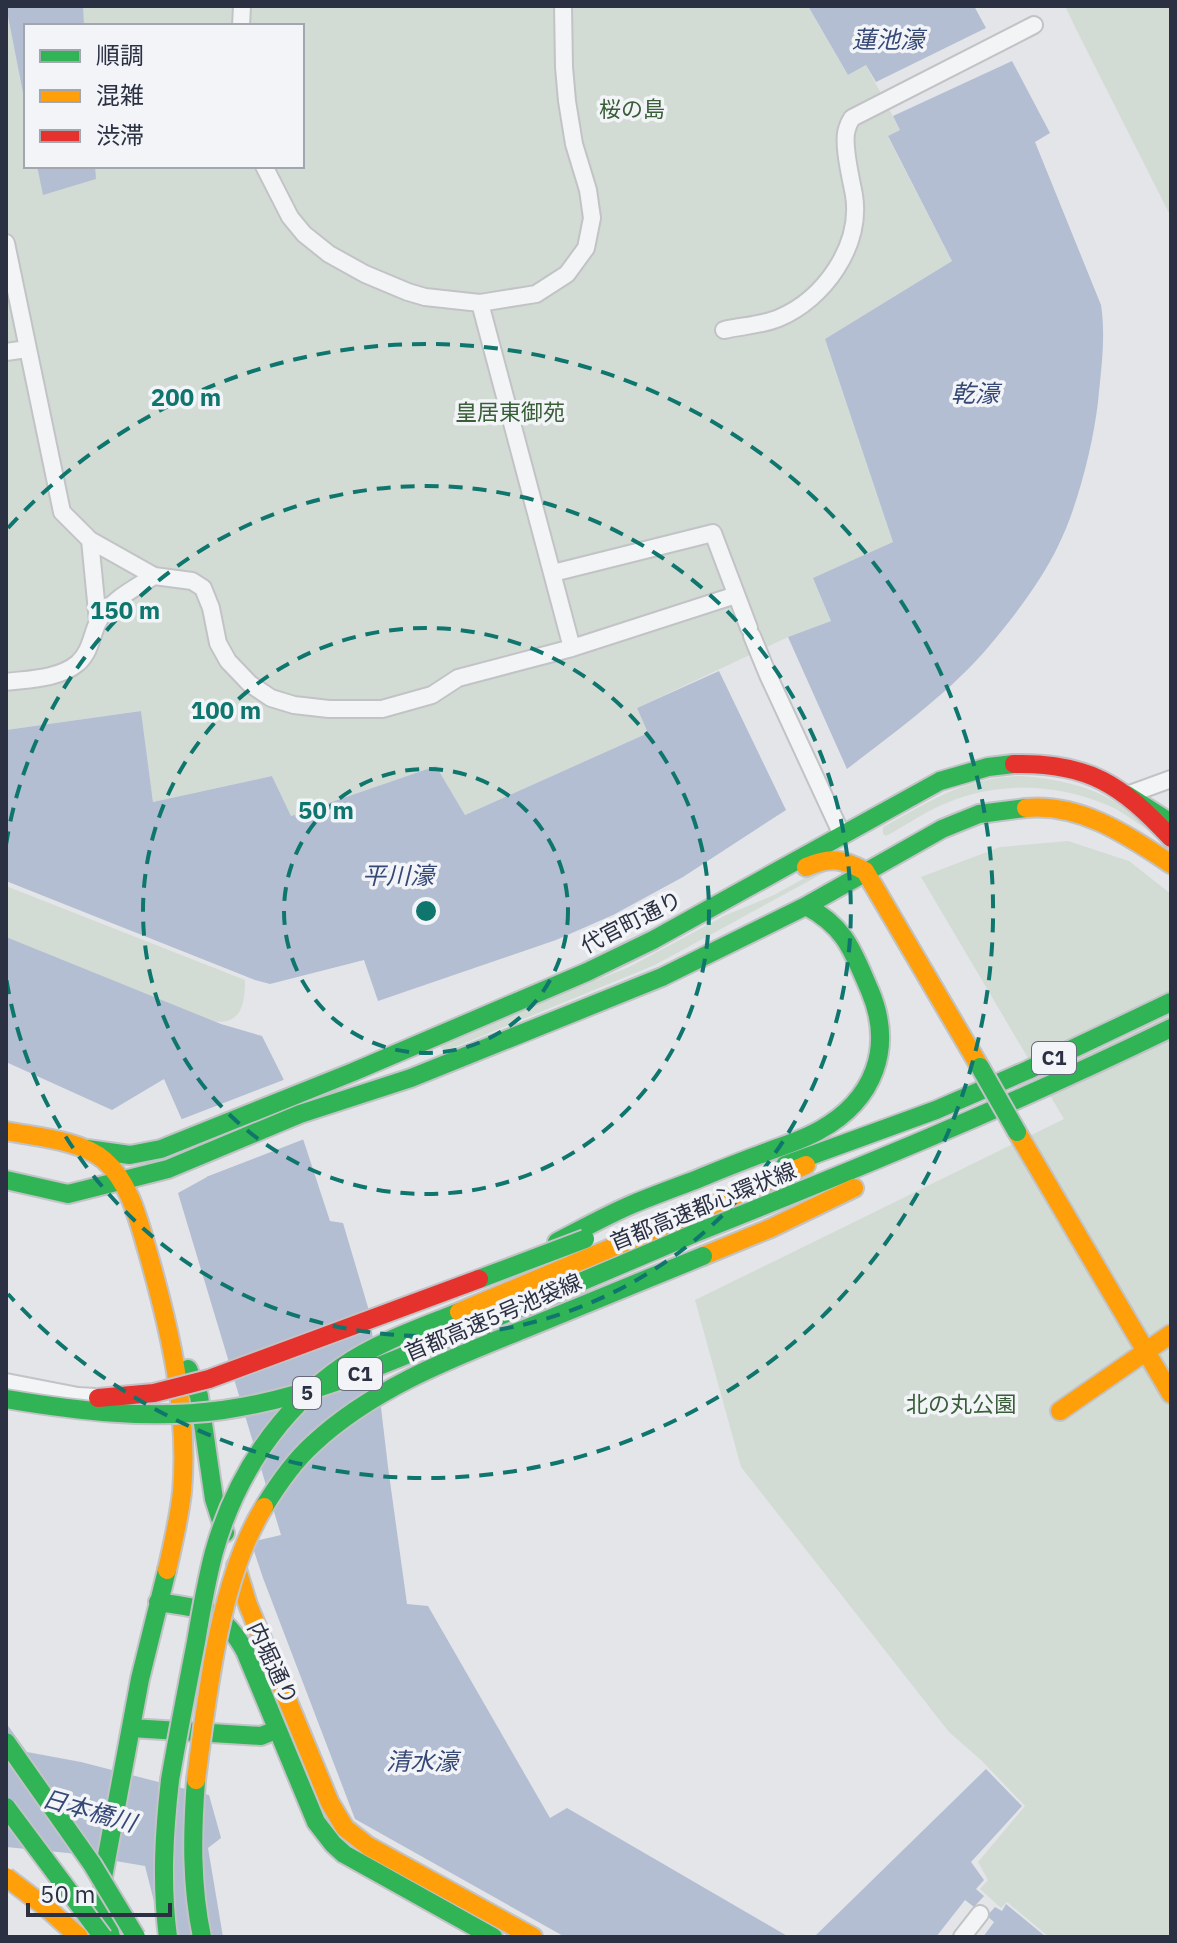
<svg xmlns="http://www.w3.org/2000/svg" width="1177" height="1943" viewBox="0 0 1177 1943" font-family="'IBM Plex Sans','Noto Sans JP',sans-serif">
	<style>
		.green { fill: #d3dcd4; fill-rule: evenodd }
		.water { fill: #b3bed3 }
		.pier { fill: #e4e5e8 }
		.lines { fill: none; stroke-linecap: round; stroke-linejoin: round }
		.street-casing { stroke: #c2c3c6; stroke-width: 20 }
		.fast-casing { stroke: #c2c3c6; stroke-width: 22 }
		.slow-casing { stroke: #c2c3c6; stroke-width: 22 }
		.jam-casing { stroke: #c2c3c6; stroke-width: 22 }
		.street { stroke: #f3f4f6; stroke-width: 16 }
		.fast { stroke: #30b455; stroke-width: 18 }
		.slow { stroke: #ff9f0a; stroke-width: 18 }
		.jam { stroke: #e5322d; stroke-width: 18 }
		.fast-bridge-casing { stroke: #c2c3c6; stroke-width: 22; stroke-linecap: butt }
		.slow-bridge-casing { stroke: #c2c3c6; stroke-width: 22; stroke-linecap: butt }
		.jam-bridge-casing { stroke: #c2c3c6; stroke-width: 22; stroke-linecap: butt }
		.fast-bridge { stroke: #30b455; stroke-width: 18 }
		.slow-bridge { stroke: #ff9f0a; stroke-width: 18 }
		.jam-bridge { stroke: #e5322d; stroke-width: 18 }
		.ring { fill: none; stroke: #0f766e; stroke-width: 4; stroke-dasharray: 14 10 }
		.labels { text-anchor: middle; stroke-width: 7; stroke-linejoin: round; paint-order: stroke }
		.shield { fill: #f2f4f8; stroke: #676b79; stroke-width: 2 }
		.shield-label { font-size: 20px; font-weight: bold; fill: #2b3042 }
		.park-label { font-size: 22px; fill: #395e38; stroke: #f2f4f8 }
		.street-label { font-size: 22px; fill: #2b3042; stroke: #f2f4f8 }
		.water-label { font-size: 24px; font-style: italic; fill: #354876; stroke: #f2f4f8 }
		.centre { fill: #0f766e; stroke: #f2f4f8; stroke-width: 4 }
		.ring-label { font-size: 24px; text-anchor: middle; font-weight: bold; fill: #0f766e; stroke: #f2f4f8; stroke-width: 7; stroke-linejoin: round; paint-order: stroke }
	</style>
	<rect width="100%" height="100%" fill="#e4e5e8"/>
	<!-- green -->
	<path class="green" d="M 6,6 L 808,6 L 848,75 L 866,65 L 900,130 L 888,137 L 952,261 L 825,339 L 894,542 L 814,578 L 831,621 L 788,637 L 637,708 L 648,733 L 465,815 L 436,766 L 291,816 L 272,776 L 153,802 L 141,711 L 6,730 ZM 26,26 L 302,26 L 302,166 L 26,166 Z
		M 1065,6 L 1171,6 L 1171,217 L 1076,29 Z
		M 1022,776 C 1073,780 1118,793 1152,833 C 1140,825 1128,816 1116,809 C 1065,784 1002,780 949,802 C 928,810 909,823 890,834 L 886,836 L 883,834 L 883,827 C 931,801 965,777 1022,776 Z
		M 1068,841 L 1129,861 L 1171,894 L 1171,1937 L 1049,1937 L 1007,1902 L 1001,1908 L 980,1889 L 988,1880 L 978,1862 L 1025,1806 L 981,1760 L 949,1732 L 741,1467 L 695,1300 L 1064,1119 L 921,877 L 1000,847 Z
		M 826,866 L 829,870 L 655,965 L 448,1050 L 442,1049 L 440,1046 L 445,1041 L 629,967 L 726,915 L 774,895 Z
		M 6,886 L 245,980 C 245,1006 241,1026 210,1021 L 6,939 Z"/>
	<!-- water -->
	<path class="water" d="M 6,6 L 83,6 L 84,26 L 26,26 L 26,108 Z
		M 808,6 L 974,6 L 986,28 L 876,82 L 866,65 L 848,75 Z
		M 1012,61 L 1050,133 L 1035,142 L 1101,305 C 1106,337 1101,370 1098,402 C 1093,445 1078,505 1059,544 C 1042,580 1016,614 990,645 C 952,691 895,732 847,769 L 788,637 L 831,621 L 813,578 L 893,542 L 825,339 L 952,261 L 888,136 L 900,130 L 893,116 Z
		M 37,166 L 95,166 L 96,179 L 43,195 Z
		M 719,671 L 786,810 L 683,877 L 613,915 L 556,940 L 378,1001 L 364,960 L 270,984 L 255,980 L 6,881 L 6,730 L 141,711 L 153,802 L 272,776 L 291,816 L 436,766 L 465,815 L 648,733 L 637,708 Z
		M 6,937 L 221,1024 L 262,1036 L 283,1078 L 330,1221 L 343,1223 L 370,1314 L 388,1467 L 407,1604 L 428,1606 L 550,1818 L 567,1808 L 789,1937 L 565,1937 L 355,1819 L 263,1578 L 251,1542 L 281,1535 L 178,1193 L 207,1177 L 164,1079 L 112,1110 L 6,1062 Z
		M 6,1723 L 27,1752 L 81,1762 L 209,1795 L 221,1838 L 208,1848 L 223,1937 L 163,1937 L 145,1866 L 68,1853 L 6,1847 Z
		M 986,1769 L 1022,1806 L 971,1862 L 984,1880 L 976,1889 L 984,1896 L 974,1907 L 965,1900 L 936,1937 L 814,1937 Z
		M 1006,1904 L 1046,1937 L 983,1937 L 994,1922 L 987,1916 L 995,1907 L 1002,1911 Z"/>
	<!-- pier -->
	<path class="pier" d="M 286,1079 L 307,1138 L 180,1187 L 202,1176 L 177,1121 Z"/>
	<g class="lines">
		<defs>
			<path id="street" d="M 241,26 L 242,6
				M 264,166 L 290,217 L 304,234 L 329,254 L 365,274 L 408,292 L 425,297 L 480,303 L 536,294 L 567,274 L 586,248 L 592,218 L 588,190 L 574,144 L 567,101 L 564,67 L 563,6
				M 6,243 L 62,512 L 90,540 L 98,622
				M 480,303 L 572,648
				M 724,330 C 741,326 763,325 779,318 C 824,299 862,246 854,195 C 851,179 842,143 847,129 C 848,125 850,121 852,118 L 1034,25
				M 6,352 L 27,349
				M 90,540 L 154,576 L 192,581 L 203,588 L 211,608 L 218,643 L 228,661 L 250,684 L 271,698 L 294,705 L 329,709 L 382,709 L 432,695 L 458,678 L 572,648 L 736,595
				M 553,573 L 713,533 L 749,628
				M 752,636 L 768,675 L 842,835
				M 6,682 C 29,679 59,679 78,663 C 90,652 91,638 97,624 C 107,602 135,588 154,576
				M 1127,795 L 1171,779
				M 6,1382 L 78,1396 L 95,1397
				M 962,1937 L 980,1914"/>
			<path id="fast" d="M 1127,795 L 1171,823
				M 87,1149 L 130,1155 L 161,1149 L 353,1072 L 587,972 L 653,940 L 940,781 L 988,767 L 1014,764
				M 785,1165 L 936,1110 L 1028,1070 L 1171,1002
				M 6,1180 L 68,1194 L 168,1169 L 300,1114 L 411,1078 L 662,977 L 806,906 L 942,829 L 979,814 L 1026,808
				M 693,1234 C 854,1170 1015,1104 1171,1028
				M 557,1242 C 582,1229 607,1215 633,1204 C 652,1196 671,1189 690,1182 C 715,1172 739,1162 764,1153 C 782,1146 803,1140 820,1130 C 874,1100 894,1048 870,991 C 853,952 846,927 806,906
				M 188,1369 L 199,1396 L 214,1499 L 225,1533
				M 158,1602 C 203,1609 221,1608 245,1651 L 316,1822 L 333,1844 L 344,1854 L 493,1937
				M 131,1728 L 261,1736 L 276,1730
				M 196,1780 C 192,1833 191,1885 202,1937
				M 111,1937 L 103,1904 L 103,1877 L 140,1679 L 167,1570
				M 168,1937 C 161,1884 164,1833 170,1780"/>
			<path id="slow" d="M 1026,808 C 1081,803 1127,835 1171,864
				M 806,867 C 831,856 842,859 865,871 L 980,1067
				M 6,1131 C 35,1137 81,1140 104,1160 C 130,1182 139,1222 148,1253 C 170,1330 189,1411 182,1492 C 179,1519 173,1544 167,1570
				M 1017,1132 L 1171,1394
				M 685,1217 L 806,1165
				M 703,1256 L 771,1228 L 854,1188
				M 1060,1411 L 1171,1334
				M 236,1566 L 248,1605 L 330,1803 L 345,1828 L 368,1846 L 533,1937"/>
			<path id="jam" d="M 1014,764 C 1088,762 1122,785 1171,838"/>
		</defs>
		<!-- street casing -->
		<use href="#street" class="street-casing"/>
		<!-- fast casing -->
		<use href="#fast" class="fast-casing"/>
		<!-- slow casing -->
		<use href="#slow" class="slow-casing"/>
		<!-- jam casing -->
		<use href="#jam" class="jam-casing"/>
		<!-- street -->
		<use href="#street" class="street"/>
		<!-- fast -->
		<use href="#fast" class="fast"/>
		<!-- slow -->
		<use href="#slow" class="slow"/>
		<!-- jam -->
		<use href="#jam" class="jam"/>
		<defs>
			<path id="fast-bridge" d="M 980,1067 L 1017,1132
				M 479,1279 L 585,1239
				M 6,1399 C 78,1411 150,1420 223,1410 C 308,1398 386,1364 464,1331 C 540,1299 617,1267 693,1234
				M 264,1507 C 278,1484 293,1462 313,1444 C 373,1388 452,1358 527,1328 C 586,1304 644,1280 703,1256
				M 6,1742 L 92,1864 L 136,1937
				M 170,1780 C 178,1734 187,1688 196,1642 C 201,1612 206,1582 214,1552 C 235,1477 279,1410 343,1366 C 378,1342 420,1328 459,1312
				M 6,1807 L 103,1937"/>
			<path id="slow-bridge" d="M 459,1312 L 685,1217
				M 196,1780 C 207,1696 219,1580 264,1507
				M 6,1877 L 48,1909 L 79,1937"/>
			<path id="jam-bridge" d="M 98,1398 L 154,1393 L 209,1379 L 479,1279"/>
		</defs>
		<!-- fast-bridge casing -->
		<use href="#fast-bridge" class="fast-bridge-casing"/>
		<!-- slow-bridge casing -->
		<use href="#slow-bridge" class="slow-bridge-casing"/>
		<!-- jam-bridge casing -->
		<use href="#jam-bridge" class="jam-bridge-casing"/>
		<!-- fast-bridge -->
		<use href="#fast-bridge" class="fast-bridge"/>
		<!-- slow-bridge -->
		<use href="#slow-bridge" class="slow-bridge"/>
		<!-- jam-bridge -->
		<use href="#jam-bridge" class="jam-bridge"/>
	</g>
	<!-- distance rings -->
	<g class="ring">
		<circle cx="426" cy="911" r="142"/>
		<circle cx="426" cy="911" r="283"/>
		<path d="M6 845A425 425 0 1 1 6 977"/>
		<path d="M8 528A567 567 0 1 1 8 1294"/>
	</g>
	<g class="labels">
		<!-- shield labels -->
		<g class="shield">
			<rect x="1032" y="1042" width="44" height="32" rx="6"/>
			<rect x="338" y="1358" width="44" height="32" rx="6"/>
			<rect x="293" y="1377" width="28" height="32" rx="6"/>
		</g>
		<g class="shield-label">
			<text x="1054" y="1065">C1</text>
			<text x="360" y="1381">C1</text>
			<text x="307" y="1400">5</text>
		</g>
		<!-- park labels -->
		<g class="park-label">
			<text x="632" y="117">桜の島</text>
			<text x="510" y="420">皇居東御苑</text>
			<text x="961" y="1412">北の丸公園</text>
		</g>
		<!-- street labels -->
		<g class="street-label">
			<text transform="translate(631 922) rotate(-27)" y="8">代官町通り</text>
			<text transform="translate(703 1206) rotate(-22)" y="8">首都高速都心環状線</text>
			<text transform="translate(493 1317) rotate(-23)" y="8">首都高速5号池袋線</text>
			<text transform="translate(273 1663) rotate(65)" y="8">内堀通り</text>
		</g>
		<!-- water labels -->
		<g class="water-label">
			<text x="888" y="48">蓮池濠</text>
			<text x="975" y="402">乾濠</text>
			<text x="398" y="884">平川濠</text>
			<text x="422" y="1770">清水濠</text>
			<text transform="translate(89 1811) rotate(16)" y="8">日本橋川</text>
		</g>
	</g>
	<circle cx="426" cy="911" r="12" class="centre"/>
	<g class="ring-label">
		<text x="186" y="406">200 m</text>
		<text x="125" y="619">150 m</text>
		<text x="226" y="719">100 m</text>
		<text x="326" y="819">50 m</text>
	</g>
	<!-- border -->
	<rect width="1177" height="1943" fill="none" stroke="#2b3042" stroke-width="16"/>
	<!-- legend -->
	<rect x="24" y="24" width="280" height="144" fill="#f2f4f8" stroke="#a2a6af" stroke-width="2"/>
	<rect x="40" y="50" width="40" height="12" fill="#30b455" stroke="#a2a6af" stroke-width="2"/>
	<text x="96" y="64" font-size="24" fill="#2b3042">順調</text>
	<rect x="40" y="90" width="40" height="12" fill="#ff9f0a" stroke="#a2a6af" stroke-width="2"/>
	<text x="96" y="104" font-size="24" fill="#2b3042">混雑</text>
	<rect x="40" y="130" width="40" height="12" fill="#e5322d" stroke="#a2a6af" stroke-width="2"/>
	<text x="96" y="144" font-size="24" fill="#2b3042">渋滞</text>
	<!-- scale -->
	<path d="M28 1903v12h142v-12" fill="none" stroke="#2b3042" stroke-width="4"/>
	<text x="40" y="1903" font-size="24" fill="#2b3042" stroke="#f2f4f8" stroke-width="6" paint-order="stroke">50 m</text>
</svg>
